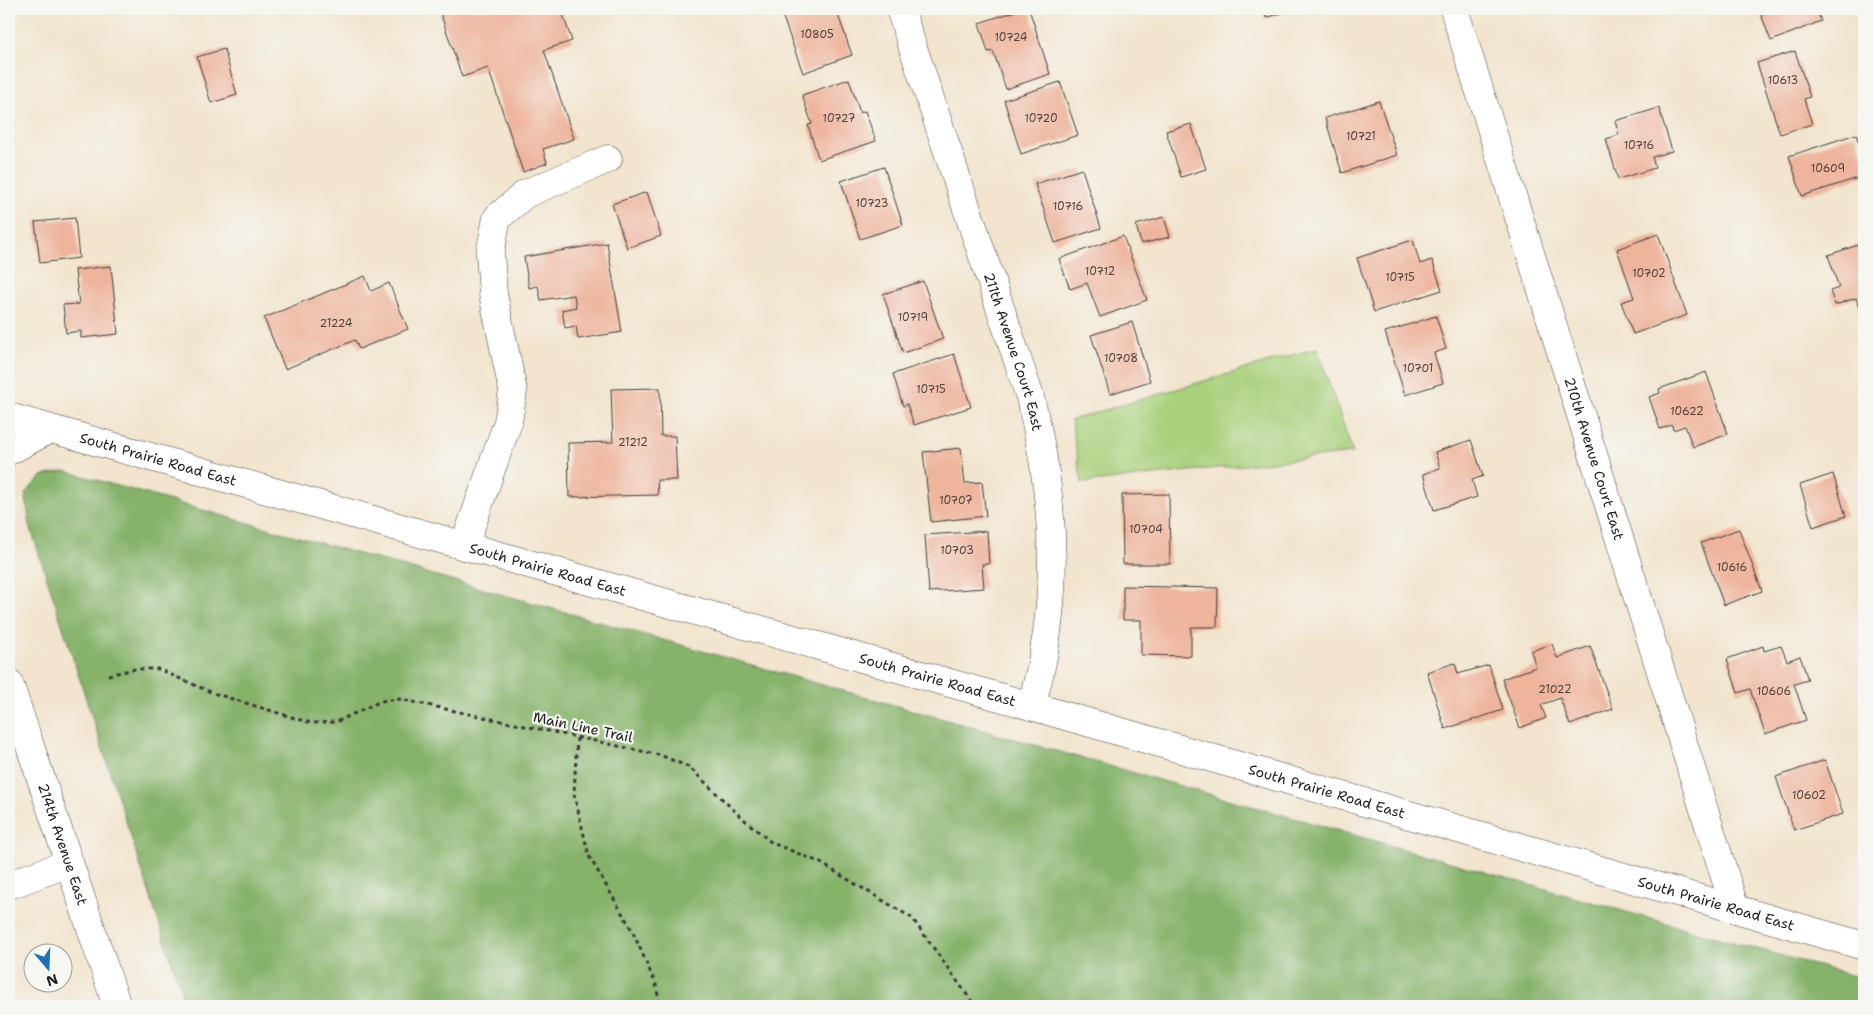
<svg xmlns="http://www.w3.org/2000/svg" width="1873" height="1015" viewBox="0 0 1873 1015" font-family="'Shantell Sans',sans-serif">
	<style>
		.green { fill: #a9d07b; stroke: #62764c }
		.forest { fill: #86b26b; stroke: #516744 }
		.building { fill: #eeb49c }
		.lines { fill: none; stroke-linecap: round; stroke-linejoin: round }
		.minor-casing { stroke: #3c3a37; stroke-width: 29 }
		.major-casing { stroke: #3c3a37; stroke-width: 29 }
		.path { stroke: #3c3a37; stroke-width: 3; stroke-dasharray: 4 4; stroke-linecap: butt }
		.minor { stroke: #fff; stroke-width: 28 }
		.major { stroke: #fff; stroke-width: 28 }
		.labels { text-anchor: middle; stroke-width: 4.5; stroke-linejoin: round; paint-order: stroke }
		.number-label { font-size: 11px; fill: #50423c }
		.street-label { font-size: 14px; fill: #1c1c1c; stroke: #f6f6f2 }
	</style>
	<rect width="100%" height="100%" fill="#f6f6f2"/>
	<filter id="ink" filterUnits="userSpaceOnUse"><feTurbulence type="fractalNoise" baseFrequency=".02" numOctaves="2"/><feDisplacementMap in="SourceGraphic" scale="10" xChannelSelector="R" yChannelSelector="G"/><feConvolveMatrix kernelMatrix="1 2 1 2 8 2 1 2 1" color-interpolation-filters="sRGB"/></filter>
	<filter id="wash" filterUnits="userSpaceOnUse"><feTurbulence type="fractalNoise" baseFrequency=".0096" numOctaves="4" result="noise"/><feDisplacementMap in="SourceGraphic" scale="20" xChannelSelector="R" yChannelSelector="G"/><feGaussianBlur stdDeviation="1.12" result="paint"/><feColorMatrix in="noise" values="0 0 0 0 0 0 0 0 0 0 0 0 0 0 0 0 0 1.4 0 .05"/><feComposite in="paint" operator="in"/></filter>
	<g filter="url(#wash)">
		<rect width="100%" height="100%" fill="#f2e4cd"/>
		<!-- green -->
		<path class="green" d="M 1317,348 L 1353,453 L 1082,483 L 1071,420 Z"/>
		<!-- forest -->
		<path class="forest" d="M 65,471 L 1864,979 L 1864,1006 L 186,1006 L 30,526 L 25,493 L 42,476 Z"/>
		<g id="blocks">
			<!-- building -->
			<path class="building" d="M 439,9 L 561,9 L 572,41 L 544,50 L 574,139 L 543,149 L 547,163 L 523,172 L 488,68 L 462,77 Z
				M 790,9 L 836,9 L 852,55 L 803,73 L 781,12 Z
				M 1022,9 L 1029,9 L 1050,74 L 1006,89 L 993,51 L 988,52 L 979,23 Z
				M 1263,9 L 1294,9 L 1266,18 Z
				M 1759,9 L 1816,9 L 1821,21 L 1771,41 Z
				M 224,49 L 237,95 L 211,103 L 197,57 Z
				M 1795,51 L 1810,97 L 1804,99 L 1812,124 L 1780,134 L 1757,63 Z
				M 849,79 L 860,113 L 865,111 L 876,141 L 819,160 L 808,125 L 812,124 L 802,95 Z
				M 1060,82 L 1078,135 L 1021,154 L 1004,100 Z
				M 1379,101 L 1397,155 L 1342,173 L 1325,118 Z
				M 1659,108 L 1672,151 L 1652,157 L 1655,168 L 1618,179 L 1606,139 L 1619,135 L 1615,121 Z
				M 1191,124 L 1206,169 L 1181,177 L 1166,131 Z
				M 1856,134 L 1864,160 L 1864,176 L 1802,196 L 1789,156 Z
				M 884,167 L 903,225 L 860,239 L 841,181 Z
				M 1082,169 L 1101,228 L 1055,243 L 1035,184 Z
				M 647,192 L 661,236 L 627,248 L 612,204 Z
				M 1164,217 L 1170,237 L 1141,244 L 1136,225 Z
				M 75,218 L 79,258 L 40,263 L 35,222 Z
				M 1658,234 L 1687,315 L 1633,334 L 1621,302 L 1634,298 L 1617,249 Z
				M 1123,236 L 1147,300 L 1100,317 L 1087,283 L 1070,289 L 1059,259 Z
				M 1413,240 L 1420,264 L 1432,260 L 1442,290 L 1374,312 L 1357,258 Z
				M 607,243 L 622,332 L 578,339 L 576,326 L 565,328 L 562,310 L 576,307 L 574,295 L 541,300 L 538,286 L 529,288 L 524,257 Z
				M 1864,243 L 1864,306 L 1859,307 L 1856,298 L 1835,305 L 1830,291 L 1839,288 L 1828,255 Z
				M 111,266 L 118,334 L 81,338 L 81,331 L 66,333 L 63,305 L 79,304 L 75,270 Z
				M 365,276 L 371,291 L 389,283 L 408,329 L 359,349 L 355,340 L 285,369 L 264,318 Z
				M 923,281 L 943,339 L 903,353 L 883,294 Z
				M 1436,316 L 1446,349 L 1434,353 L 1443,383 L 1405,395 L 1385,332 Z
				M 1132,322 L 1150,381 L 1110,394 L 1091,335 Z
				M 954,354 L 971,407 L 914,425 L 907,404 L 903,406 L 893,374 Z
				M 1706,372 L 1728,434 L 1693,447 L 1685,426 L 1673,430 L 1672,425 L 1660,429 L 1649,397 L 1660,393 L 1659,389 Z
				M 660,388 L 661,436 L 675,436 L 677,480 L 657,480 L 658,495 L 569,497 L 568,443 L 613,442 L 611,389 Z
				M 1471,440 L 1483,476 L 1472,480 L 1477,497 L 1434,510 L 1423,474 L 1440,468 L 1435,452 Z
				M 961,448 L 965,483 L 982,482 L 986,516 L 931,522 L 923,452 Z
				M 1833,474 L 1846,516 L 1813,527 L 1800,485 Z
				M 1169,494 L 1170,564 L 1123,564 L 1122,495 Z
				M 1739,529 L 1762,591 L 1724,605 L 1701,543 Z
				M 987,531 L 989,564 L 982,564 L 984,588 L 929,592 L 925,535 Z
				M 1123,586 L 1218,588 L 1217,627 L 1191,627 L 1191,656 L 1141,655 L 1141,620 L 1123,620 Z
				M 1552,644 L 1557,658 L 1590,646 L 1613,709 L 1570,725 L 1560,698 L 1541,705 L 1546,718 L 1520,728 L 1502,679 L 1536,667 L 1531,651 Z
				M 1763,646 L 1764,651 L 1781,646 L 1787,661 L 1800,656 L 1808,680 L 1794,684 L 1806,720 L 1765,734 L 1750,689 L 1738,693 L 1727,659 Z
				M 1455,663 L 1458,674 L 1489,665 L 1503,710 L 1445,729 L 1427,672 Z
				M 1864,670 L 1864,687 L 1859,671 Z
				M 1825,760 L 1843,814 L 1794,830 L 1776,777 Z"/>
		</g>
	</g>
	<g filter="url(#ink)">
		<use href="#blocks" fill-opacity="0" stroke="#3c3a37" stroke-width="1"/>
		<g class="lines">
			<defs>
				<g id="minor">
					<path id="s1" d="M 900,9 L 1030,397 C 1056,500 1062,604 1031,706"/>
					<path id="s2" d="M 1454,9 L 1735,909"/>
					<path d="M 9,451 L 50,429"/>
					<path d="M 464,546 L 508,422 L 513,391 L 493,294 L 490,253 L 497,218 L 525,194 L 608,159"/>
					<path id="s3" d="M 9,683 L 117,1006"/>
					<path d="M 9,885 L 69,863"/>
				</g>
				<g id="major">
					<path id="s4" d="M 9,417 L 1031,706 L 1864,946"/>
				</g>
			</defs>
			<!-- minor casing -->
			<use href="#minor" class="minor-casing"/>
			<!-- major casing -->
			<use href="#major" class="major-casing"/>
			<!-- path -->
			<path class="path" d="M 108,675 L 135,669 L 158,669 L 213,693 L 311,723 L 336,722 L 381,701 L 399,699 L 660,755 L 689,767 L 740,816 L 772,843 L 819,862 L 912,918 L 975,1006
				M 577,738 L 574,794 L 589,856 L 632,930 L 656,985 L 660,1006"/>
			<!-- minor -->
			<use href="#minor" class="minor"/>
			<!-- major -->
			<use href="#major" class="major"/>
		</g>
	</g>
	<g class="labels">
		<!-- number labels -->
		<g class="number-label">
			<text x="817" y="38">10805</text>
			<text x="1011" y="41">10724</text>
			<text x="1783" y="84">10613</text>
			<text x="839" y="122">10727</text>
			<text x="1041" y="122">10720</text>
			<text x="1361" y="140">10721</text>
			<text x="1639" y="149">10716</text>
			<text x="1828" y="172">10609</text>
			<text x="872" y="207">10723</text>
			<text x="1068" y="210">10716</text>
			<text x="1100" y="275">10712</text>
			<text x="1649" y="277">10702</text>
			<text x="1400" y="281">10715</text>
			<text x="913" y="321">10719</text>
			<text x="336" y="327">21224</text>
			<text x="1121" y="362">10708</text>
			<text x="1418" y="372">10701</text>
			<text x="931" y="393">10715</text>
			<text x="1687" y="415">10622</text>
			<text x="633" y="446">21212</text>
			<text x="956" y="504">10707</text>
			<text x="1146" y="533">10704</text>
			<text x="957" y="554">10703</text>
			<text x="1732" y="571">10616</text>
			<text x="1555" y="693">21022</text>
			<text x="1774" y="695">10606</text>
			<text x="1809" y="799">10602</text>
		</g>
		<!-- street labels -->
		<g class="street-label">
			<text dy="5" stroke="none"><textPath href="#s1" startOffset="361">211th Avenue Court East</textPath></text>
			<text dy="5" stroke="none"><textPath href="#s2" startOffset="471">210th Avenue Court East</textPath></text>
			<text dy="5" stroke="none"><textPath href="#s4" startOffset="155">South Prairie Road East</textPath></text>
			<text dy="5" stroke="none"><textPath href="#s4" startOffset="560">South Prairie Road East</textPath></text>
			<text dy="5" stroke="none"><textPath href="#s4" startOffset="965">South Prairie Road East</textPath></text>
			<text transform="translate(583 727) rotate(12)" y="5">Main Line Trail</text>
			<text dy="5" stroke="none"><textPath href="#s4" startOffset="1370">South Prairie Road East</textPath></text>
			<text dy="5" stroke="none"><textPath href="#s3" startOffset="170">214th Avenue East</textPath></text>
			<text dy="5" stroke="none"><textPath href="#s4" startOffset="1775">South Prairie Road East</textPath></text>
		</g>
	</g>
	<!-- margin -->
	<rect width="1873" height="1015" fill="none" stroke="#f6f6f2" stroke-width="30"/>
	<!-- north arrow -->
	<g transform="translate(48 968) rotate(161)"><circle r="24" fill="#f6f6f2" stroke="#9f9f9c"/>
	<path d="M0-4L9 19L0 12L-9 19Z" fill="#1f6fb2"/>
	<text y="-8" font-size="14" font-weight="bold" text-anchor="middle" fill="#1c1c1c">N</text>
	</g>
</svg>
